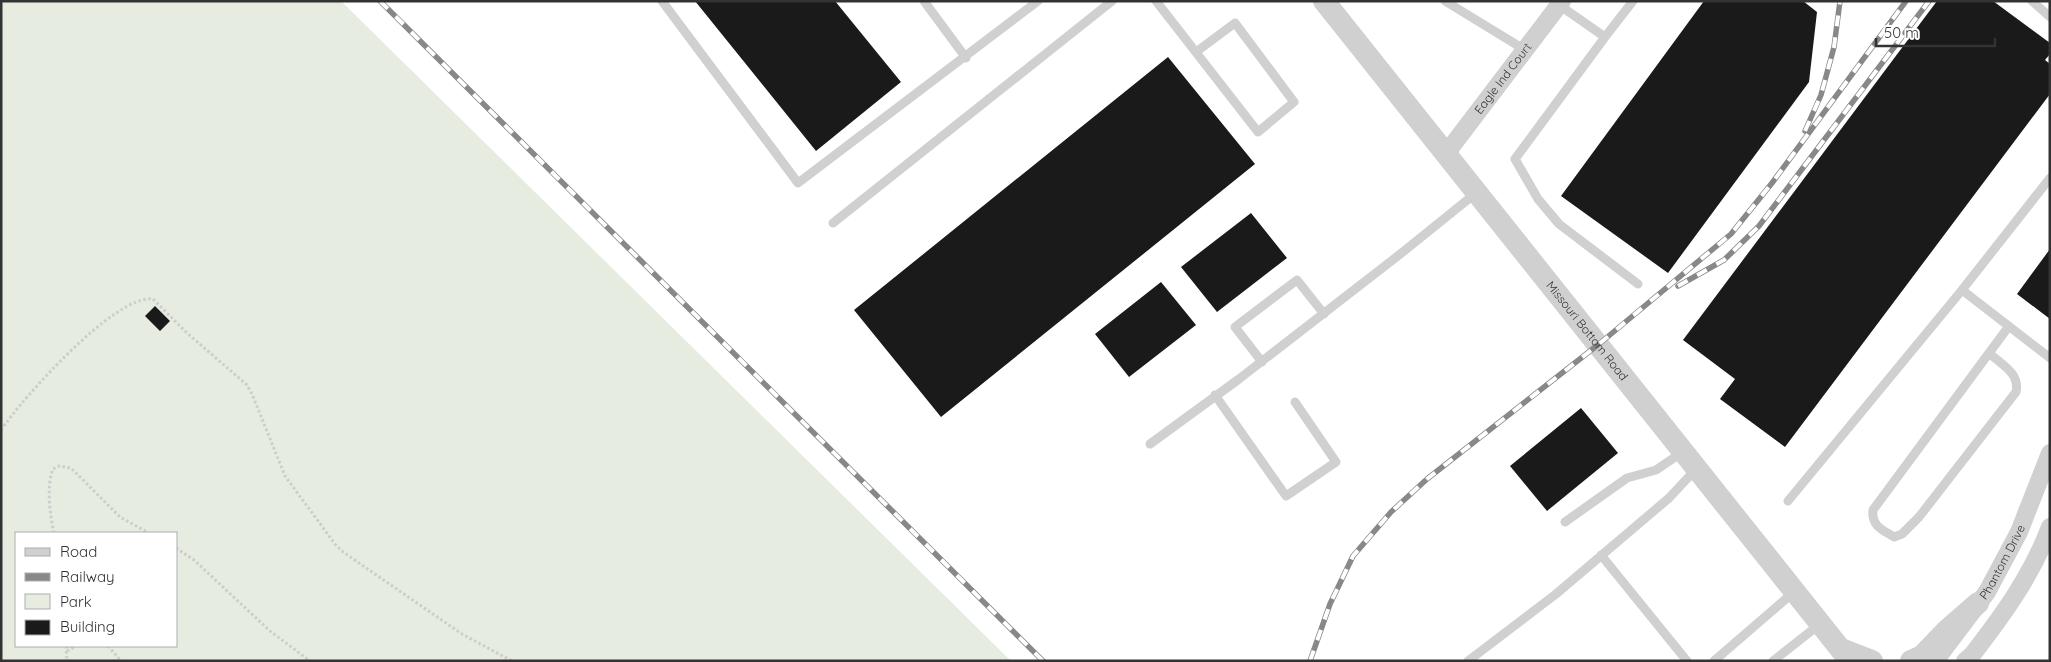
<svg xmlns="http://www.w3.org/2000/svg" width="2051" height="662" viewBox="0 0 2051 662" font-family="Quicksand,sans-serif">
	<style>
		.green { fill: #e6ecdf; fill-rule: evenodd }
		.building { fill: #1a1a1a }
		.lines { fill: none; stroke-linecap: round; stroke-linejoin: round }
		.path { stroke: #cdcdcd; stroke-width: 3; stroke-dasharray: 2.5 2.5; stroke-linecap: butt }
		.service { stroke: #d0d0d0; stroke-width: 9 }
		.minor { stroke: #d0d0d0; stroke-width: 18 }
		.tertiary { stroke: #d0d0d0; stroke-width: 22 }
		.rail-casing { stroke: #888; stroke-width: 5.5 }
		.rail { stroke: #fff; stroke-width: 4; stroke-dasharray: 11; stroke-linecap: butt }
		.labels { text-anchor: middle; stroke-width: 5; stroke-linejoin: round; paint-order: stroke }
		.street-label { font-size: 12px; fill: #333; stroke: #fff }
	</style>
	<rect width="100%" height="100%" fill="#fff"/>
	<!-- green -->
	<path class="green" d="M 1,1 L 341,1 L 1011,661 L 1,661 ZM 16,533 L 176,533 L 176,646 L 16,646 Z"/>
	<!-- building -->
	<path class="building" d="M 695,1 L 835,1 L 901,82 L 816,151 Z
		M 1704,1 L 1803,1 L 1817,12 L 1809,82 L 1668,273 L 1561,196 Z
		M 1937,1 L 1993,1 L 2050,43 L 2050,54 L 2045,60 L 2050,64 L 2050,94 L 1785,447 L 1720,399 L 1735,379 L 1683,340 Z
		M 1168,57 L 1255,164 L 941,417 L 854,310 Z
		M 1251,213 L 1287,258 L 1217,312 L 1181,267 Z
		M 2050,249 L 2050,319 L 2017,294 Z
		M 1161,282 L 1196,325 L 1129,377 L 1095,334 Z
		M 155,306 L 170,321 L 160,331 L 145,316 Z
		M 1581,408 L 1618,453 L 1547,511 L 1510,466 Z"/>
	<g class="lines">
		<!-- path -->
		<path class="path" d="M 1,430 C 22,399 115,294 153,299 L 187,333 L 247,385 L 252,394 L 285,476 L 335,544 L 343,552 L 462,634 L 512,661
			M 54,533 C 50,515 46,486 53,469 L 59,466 L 71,468 L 120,517 L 149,533
			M 176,548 L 194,560 L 270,631 L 310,661
			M 66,646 L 67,661
			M 108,646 L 121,661
			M 67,651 L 76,646"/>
		<!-- service -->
		<path class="service" d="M 662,1 L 798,183 L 1038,1
			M 924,1 L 966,58
			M 1156,1 L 1258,132 L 1294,102 L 1235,23 L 1196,52
			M 1445,1 L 1525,50
			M 2032,1 L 2050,17
			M 1559,5 L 1605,37 L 1515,159 L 1538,199 L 1559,224 L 1638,284
			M 1605,37 L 1633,1
			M 833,223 L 1112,1
			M 1962,290 L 2050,178
			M 1989,353 C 2002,365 2020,373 2016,392 L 1919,517 L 1902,534 L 1894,537 C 1883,530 1871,526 1873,510 L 2009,326
			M 1262,362 L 1235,327 L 1297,280 L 1324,314
			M 1215,395 L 1286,496 L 1336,462 L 1295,402
			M 1150,444 L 1239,379 L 1399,255 L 1476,193
			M 1788,501 L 1962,290 L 2050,358
			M 1565,522 L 1627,478 L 1656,470 L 1684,451
			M 1601,555 L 1687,661
			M 1468,661 L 1556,594 L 1669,498 L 1697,468
			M 1714,661 L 1795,591
			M 1773,661 L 1820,624"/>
		<!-- minor -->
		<g class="minor">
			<path id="s1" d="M 1445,155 L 1562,1"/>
			<path id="s2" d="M 1935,661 L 1987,592 L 2019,532 L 2050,453"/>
			<path d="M 1965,661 L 1972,655 C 2003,615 2032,575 2050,527"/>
		</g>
		<!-- tertiary -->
		<g class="tertiary">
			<path id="s3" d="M 1324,1 L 1850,661"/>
			<path d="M 1841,649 L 1872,661"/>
			<path d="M 1911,661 L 1922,656 L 1946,631 L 1978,603"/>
		</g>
		<defs>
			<path id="rail" d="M 380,1 L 1043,661
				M 1805,131 L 1821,95 L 1834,47 L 1840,1
				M 1678,286 L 1724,260 L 1759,226 L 1929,1
				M 1310,661 L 1330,604 L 1353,556 L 1391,512 L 1427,479 L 1599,344 L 1731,234 L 1772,183 L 1906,1"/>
		</defs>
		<!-- rail casing -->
		<use href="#rail" class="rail-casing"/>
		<!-- rail -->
		<use href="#rail" class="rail"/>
	</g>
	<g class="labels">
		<!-- street labels -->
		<g class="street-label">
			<text dy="4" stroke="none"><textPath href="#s1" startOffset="96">Eagle Ind Court</textPath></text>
			<text dy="4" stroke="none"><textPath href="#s3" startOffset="422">Missouri Bottom Road</textPath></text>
			<text dy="4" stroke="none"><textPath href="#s2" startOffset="120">Phantom Drive</textPath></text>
		</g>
	</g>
	<!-- border -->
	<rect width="2051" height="662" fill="none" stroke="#333333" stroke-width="5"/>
	<!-- legend -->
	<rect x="15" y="532" width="162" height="115" fill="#ffffff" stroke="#adadad"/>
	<rect x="25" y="548" width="25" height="8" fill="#d0d0d0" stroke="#adadad"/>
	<text x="60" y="557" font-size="15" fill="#333333">Road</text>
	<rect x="25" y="573" width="25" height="8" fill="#888888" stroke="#adadad"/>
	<text x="60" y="582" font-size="15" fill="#333333">Railway</text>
	<rect x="25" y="594" width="25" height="15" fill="#e6ecdf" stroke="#adadad"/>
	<text x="60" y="607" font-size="15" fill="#333333">Park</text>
	<rect x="25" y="620" width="25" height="15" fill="#1a1a1a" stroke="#adadad"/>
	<text x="60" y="632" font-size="15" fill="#333333">Building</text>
	<!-- scale -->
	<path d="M1876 38v8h119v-8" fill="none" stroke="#333333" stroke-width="2.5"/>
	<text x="1884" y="38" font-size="15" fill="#333333" stroke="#ffffff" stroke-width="4" paint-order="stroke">50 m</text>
</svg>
